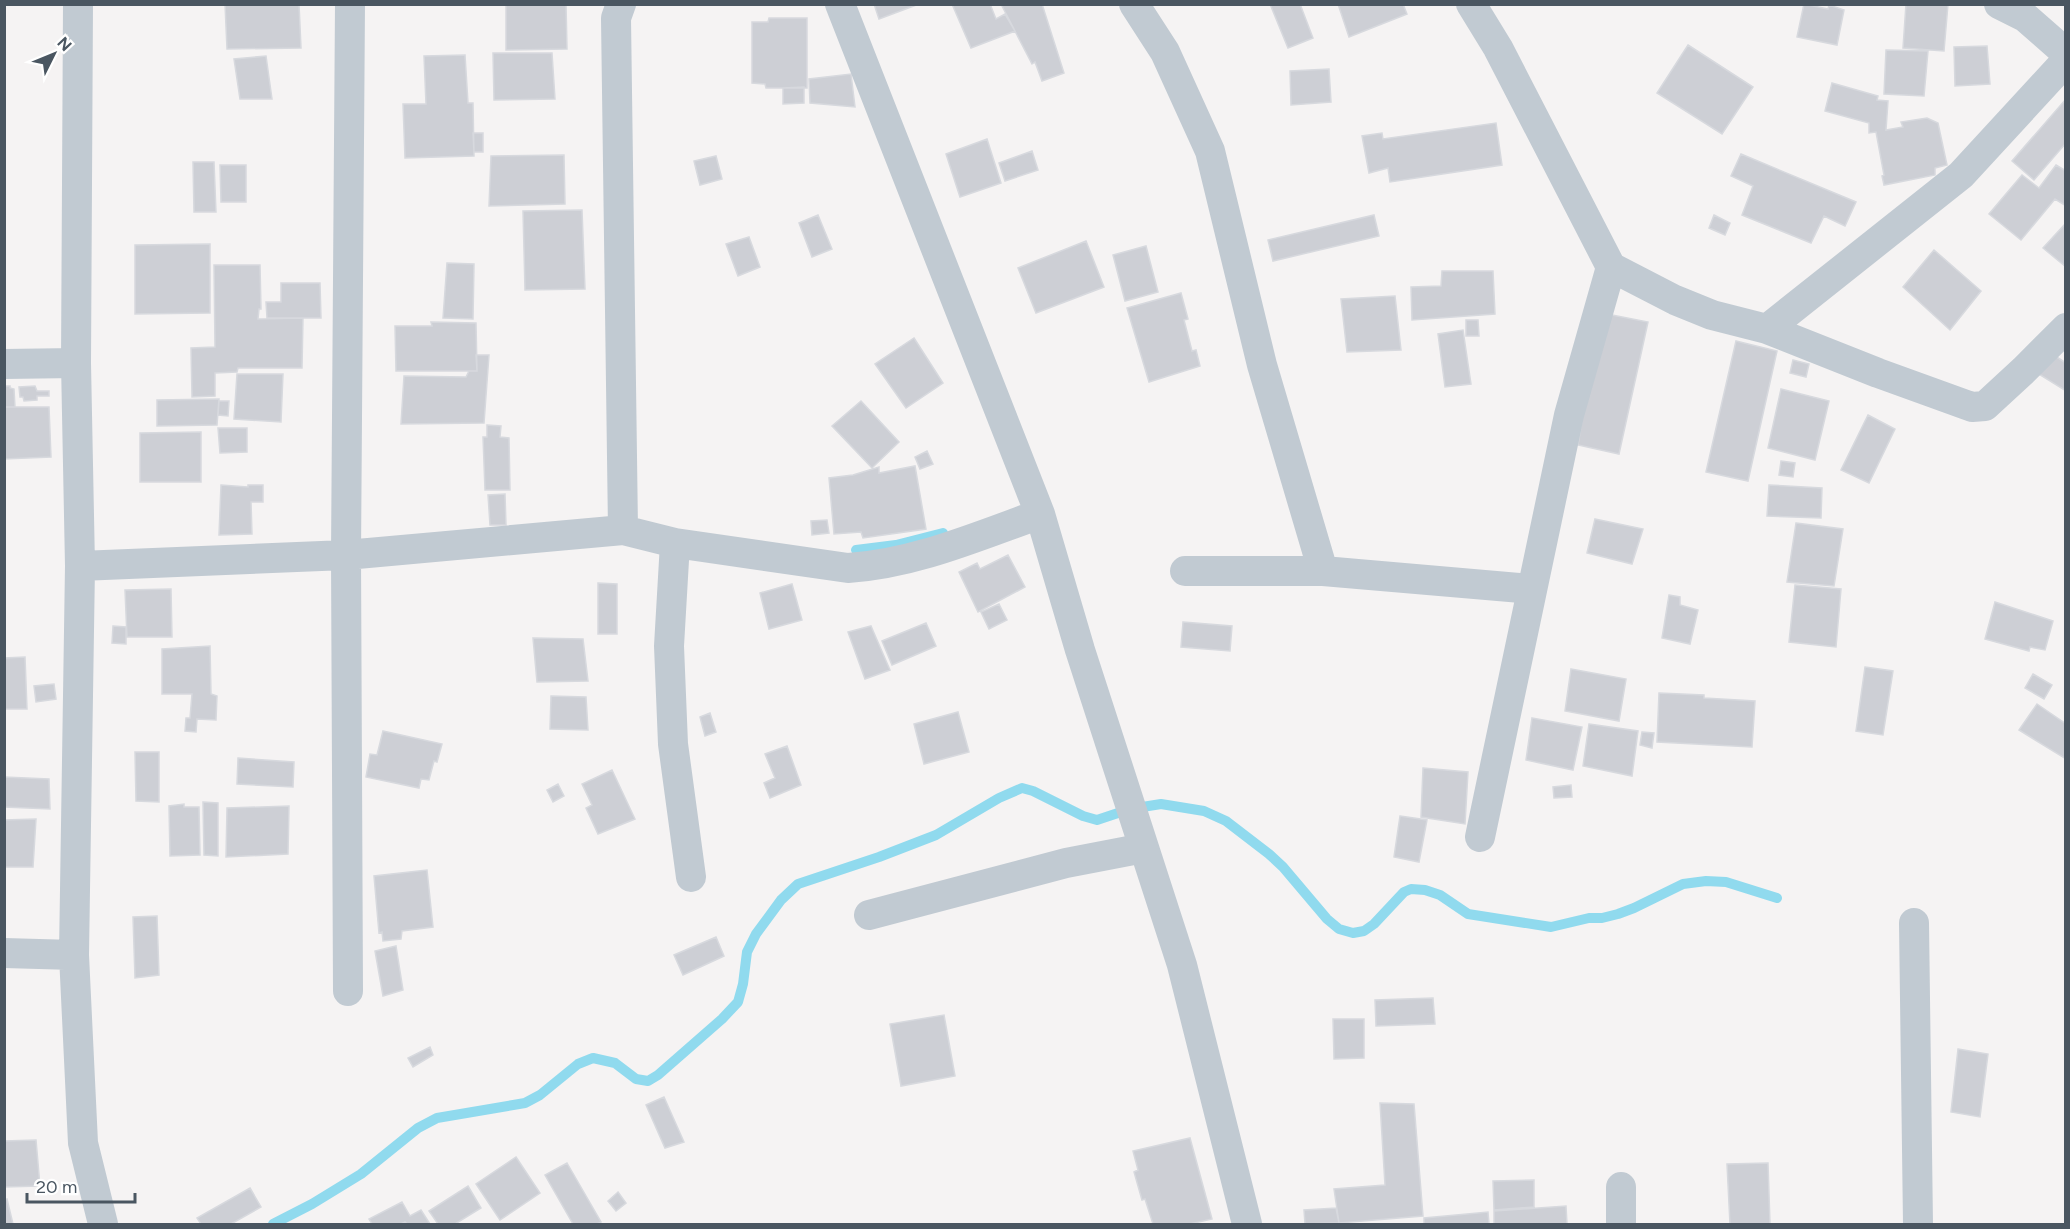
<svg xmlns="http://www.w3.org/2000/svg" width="2070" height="1229" viewBox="0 0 2070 1229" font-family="Figtree,sans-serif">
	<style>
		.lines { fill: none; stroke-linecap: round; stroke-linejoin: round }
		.stream { stroke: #90daee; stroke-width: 10 }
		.building { fill: #cdcfd5; stroke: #d7d9de; stroke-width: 1.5 }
		.street { stroke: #c1cad2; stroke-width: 30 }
	</style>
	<rect width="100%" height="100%" fill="#f5f3f3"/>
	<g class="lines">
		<!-- stream -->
		<path class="stream" d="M 856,550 L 896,545 L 943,533
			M 273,1224 L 312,1204 L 361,1174 L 418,1128 L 437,1118 L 525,1103 L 540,1095 L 578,1064 L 593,1058 L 615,1063 L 636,1079 L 648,1081 L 658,1075 L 722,1019 L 738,1002 L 743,984 L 747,952 L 756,934 L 781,900 L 798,884 L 879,857 L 936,835 L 999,798 L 1022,788 L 1033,791 L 1083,816 L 1097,820 L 1130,809 L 1161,804 L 1204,811 L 1226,821 L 1269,854 L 1283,867 L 1327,919 L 1339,929 L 1353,933 L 1364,931 L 1374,924 L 1404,892 L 1411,889 L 1425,890 L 1440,895 L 1468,914 L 1551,927 L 1589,918 L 1602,918 L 1618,914 L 1634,908 L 1683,884 L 1706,881 L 1726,882 L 1777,898"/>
	</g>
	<!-- building -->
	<path class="building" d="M 225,4 L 299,4 L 301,48 L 227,49 Z
		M 506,4 L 566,4 L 567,49 L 506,50 Z
		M 874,4 L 919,4 L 879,19 Z
		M 952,4 L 990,4 L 996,19 L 1005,14 L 1015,31 L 971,48 Z
		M 1001,4 L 1042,4 L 1064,73 L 1042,81 L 1035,62 L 1032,64 Z
		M 1270,4 L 1300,4 L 1313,38 L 1288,48 Z
		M 1338,4 L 1403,4 L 1407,14 L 1349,37 Z
		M 1804,4 L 1828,9 L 1829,5 L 1844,10 L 1837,45 L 1797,37 Z
		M 1906,4 L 1948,4 L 1944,51 L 1903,48 Z
		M 769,18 L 807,18 L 807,88 L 766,88 L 765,84 L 752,83 L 752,22 L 768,22 Z
		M 1688,45 L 1753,87 L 1722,134 L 1657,93 Z
		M 1987,46 L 1990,84 L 1955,86 L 1954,47 Z
		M 1886,50 L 1928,51 L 1924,96 L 1884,94 Z
		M 493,53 L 552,53 L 555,99 L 494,100 Z
		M 465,55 L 468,103 L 473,103 L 474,156 L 405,158 L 403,104 L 426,104 L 424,56 Z
		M 266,56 L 272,99 L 240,99 L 234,59 Z
		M 1329,69 L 1331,102 L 1291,105 L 1290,71 Z
		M 851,74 L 855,107 L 810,103 L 809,79 Z
		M 1832,83 L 1878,96 L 1877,100 L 1888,101 L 1886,130 L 1903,127 L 1901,122 L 1927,118 L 1938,123 L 1947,165 L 1935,168 L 1935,175 L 1884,185 L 1882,176 L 1884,175 L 1876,132 L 1869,133 L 1869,123 L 1825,111 Z
		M 804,87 L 804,103 L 783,104 L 783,88 Z
		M 2066,99 L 2066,143 L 2034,180 L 2012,161 Z
		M 1496,123 L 1502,165 L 1390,182 L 1388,168 L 1369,173 L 1362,136 L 1382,133 L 1383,139 Z
		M 473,133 L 483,133 L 483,152 L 474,152 Z
		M 987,139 L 1001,183 L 960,197 L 946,154 Z
		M 1032,151 L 1038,170 L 1005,181 L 999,163 Z
		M 1741,154 L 1856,202 L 1845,226 L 1824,216 L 1811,243 L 1742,215 L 1753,186 L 1731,176 Z
		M 564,155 L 565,204 L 489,206 L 491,156 Z
		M 716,156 L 722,179 L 700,185 L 694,161 Z
		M 193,162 L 214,162 L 216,212 L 194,212 Z
		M 220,165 L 246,165 L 246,202 L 221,202 Z
		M 2056,165 L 2066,171 L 2066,206 L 2055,199 L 2021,240 L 1989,214 L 2022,175 L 2039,188 Z
		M 582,210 L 585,289 L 525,290 L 523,211 Z
		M 818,215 L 832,249 L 812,257 L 799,223 Z
		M 1374,215 L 1379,236 L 1273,261 L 1268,240 Z
		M 1714,215 L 1730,223 L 1725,235 L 1709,228 Z
		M 2066,223 L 2066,267 L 2043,248 Z
		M 749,237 L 760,267 L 738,276 L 726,244 Z
		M 1086,241 L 1104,287 L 1036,313 L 1018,268 Z
		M 210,244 L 210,313 L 135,314 L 135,245 Z
		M 1146,246 L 1158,292 L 1125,301 L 1113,255 Z
		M 1934,250 L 1981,291 L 1950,330 L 1903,287 Z
		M 447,263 L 474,264 L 473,319 L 443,318 Z
		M 214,265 L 260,265 L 261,309 L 259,309 L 258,319 L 303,318 L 302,368 L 238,368 L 237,372 L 215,373 L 215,396 L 192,397 L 191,348 L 215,347 Z
		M 1442,271 L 1493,271 L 1495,314 L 1412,320 L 1411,287 L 1441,286 Z
		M 281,283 L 320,283 L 321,318 L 267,318 L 266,302 L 281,302 Z
		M 1181,293 L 1188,319 L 1184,320 L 1192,351 L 1196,350 L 1200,366 L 1149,382 L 1127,308 Z
		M 1395,296 L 1401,350 L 1347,352 L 1341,299 Z
		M 1607,314 L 1648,322 L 1619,454 L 1578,445 L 1585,403 Z
		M 1466,320 L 1478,320 L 1479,336 L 1466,336 Z
		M 431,322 L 476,323 L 477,371 L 396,371 L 395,326 L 432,326 Z
		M 1463,330 L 1471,384 L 1445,387 L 1438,334 Z
		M 914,338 L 943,383 L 906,408 L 875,364 Z
		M 1736,341 L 1777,351 L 1748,481 L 1706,472 Z
		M 2049,352 L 2066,363 L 2066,391 L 2034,371 Z
		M 476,355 L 489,355 L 484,423 L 401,424 L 404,376 L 466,377 L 469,371 L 477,371 Z
		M 1793,360 L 1809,364 L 1806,377 L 1790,373 Z
		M 237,374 L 283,374 L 281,422 L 234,419 Z
		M 5,386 L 10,386 L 10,388 L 14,389 L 15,407 L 4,407 Z
		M 35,386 L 37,391 L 49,391 L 49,396 L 37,396 L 37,400 L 24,401 L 23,397 L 20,397 L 19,387 Z
		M 1781,389 L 1829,401 L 1815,460 L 1768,448 Z
		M 219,399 L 217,425 L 157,426 L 157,400 Z
		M 219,401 L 229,401 L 228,416 L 218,415 Z
		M 861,401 L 899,442 L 872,468 L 832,426 Z
		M 4,407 L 49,407 L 51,457 L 4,459 Z
		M 1868,415 L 1895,429 L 1869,483 L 1841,470 Z
		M 487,425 L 501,426 L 500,437 L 509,438 L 510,490 L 485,490 L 483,437 L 487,437 Z
		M 218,428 L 247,428 L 247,452 L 220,453 Z
		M 201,432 L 201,482 L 140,482 L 140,433 Z
		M 927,451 L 933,464 L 920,469 L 915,457 Z
		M 1781,461 L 1795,463 L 1793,477 L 1779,475 Z
		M 915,466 L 926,529 L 863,538 L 861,532 L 834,534 L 829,478 L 853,475 L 879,467 L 879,473 Z
		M 221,485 L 248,487 L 248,485 L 263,485 L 263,502 L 251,502 L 252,534 L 219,535 Z
		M 1769,485 L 1822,488 L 1821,518 L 1767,516 Z
		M 505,494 L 506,525 L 490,525 L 488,495 Z
		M 1595,519 L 1643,529 L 1632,564 L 1587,553 Z
		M 827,520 L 829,533 L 812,535 L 811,521 Z
		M 1796,523 L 1843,529 L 1834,586 L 1787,582 Z
		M 1008,555 L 1025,587 L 978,612 L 959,572 L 977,563 L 980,569 Z
		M 598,583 L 617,584 L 617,634 L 598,634 Z
		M 792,584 L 802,620 L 769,629 L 760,593 Z
		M 1795,585 L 1841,589 L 1836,647 L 1789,642 Z
		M 171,589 L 172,637 L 127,637 L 125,590 Z
		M 1669,595 L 1680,597 L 1680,605 L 1698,610 L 1690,644 L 1662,638 Z
		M 1995,602 L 2053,621 L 2045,650 L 2030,647 L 2029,651 L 1985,639 Z
		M 999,604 L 1007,620 L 989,629 L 981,612 Z
		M 1183,622 L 1232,626 L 1230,651 L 1181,647 Z
		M 926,623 L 936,646 L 892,665 L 882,641 Z
		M 113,626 L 126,627 L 126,644 L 112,643 Z
		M 871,626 L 890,670 L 865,679 L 848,632 Z
		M 533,638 L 583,639 L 588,681 L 537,682 Z
		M 210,646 L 211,694 L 217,696 L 216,720 L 197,719 L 196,732 L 185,731 L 186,718 L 190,718 L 192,694 L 162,694 L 162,649 Z
		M 25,657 L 27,709 L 4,709 L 4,658 Z
		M 1865,667 L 1893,671 L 1883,735 L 1856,731 Z
		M 1571,669 L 1626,679 L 1619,721 L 1565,711 Z
		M 2033,674 L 2052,685 L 2044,699 L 2025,688 Z
		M 54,684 L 56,699 L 36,702 L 34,686 Z
		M 1659,693 L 1704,695 L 1704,698 L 1755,701 L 1752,747 L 1657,742 Z
		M 551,696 L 586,697 L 588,730 L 550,729 Z
		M 2037,704 L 2066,724 L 2066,759 L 2019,730 Z
		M 958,712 L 969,752 L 924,764 L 914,724 Z
		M 710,713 L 716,732 L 705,736 L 700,717 Z
		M 1532,718 L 1582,727 L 1573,770 L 1526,760 Z
		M 1589,724 L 1638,731 L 1632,776 L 1583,766 Z
		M 383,731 L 442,744 L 437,762 L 434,761 L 429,780 L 421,779 L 419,788 L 366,777 L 370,754 L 377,755 Z
		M 1642,732 L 1654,733 L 1652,748 L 1640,745 Z
		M 787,746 L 801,785 L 770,798 L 764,783 L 775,778 L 765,754 Z
		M 135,752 L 159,752 L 159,802 L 136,801 Z
		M 238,758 L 294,762 L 293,787 L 237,784 Z
		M 1423,768 L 1468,772 L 1465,824 L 1421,817 Z
		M 612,770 L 635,819 L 598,834 L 586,808 L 592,805 L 582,784 Z
		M 4,777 L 49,779 L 50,809 L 4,807 Z
		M 558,784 L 564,796 L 553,802 L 547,790 Z
		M 1571,785 L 1572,797 L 1554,798 L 1553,787 Z
		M 203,802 L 218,803 L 218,856 L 204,855 Z
		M 184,804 L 184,807 L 199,807 L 200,855 L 170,856 L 169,806 Z
		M 289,806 L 288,854 L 226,857 L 227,808 Z
		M 1400,816 L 1427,820 L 1419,862 L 1394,857 Z
		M 36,819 L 33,867 L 4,867 L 4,820 Z
		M 427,870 L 433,927 L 402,931 L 401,939 L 383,941 L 382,932 L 379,933 L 374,876 Z
		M 157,916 L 159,975 L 135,978 L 133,917 Z
		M 716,937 L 724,956 L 683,975 L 674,955 Z
		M 396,946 L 403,990 L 383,996 L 375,951 Z
		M 1433,998 L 1435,1024 L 1376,1026 L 1375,1000 Z
		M 944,1015 L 955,1076 L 901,1086 L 890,1024 Z
		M 1333,1019 L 1364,1019 L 1364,1058 L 1334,1059 Z
		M 430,1047 L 433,1055 L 413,1067 L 408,1058 Z
		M 1958,1049 L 1988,1054 L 1980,1117 L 1951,1112 Z
		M 664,1097 L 684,1142 L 665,1148 L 646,1105 Z
		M 1380,1103 L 1414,1104 L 1423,1216 L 1339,1223 L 1334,1189 L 1385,1185 Z
		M 1190,1138 L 1212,1219 L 1190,1224 L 1153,1224 L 1145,1199 L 1142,1200 L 1134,1172 L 1138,1170 L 1133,1151 Z
		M 36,1140 L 40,1186 L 4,1187 L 4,1141 Z
		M 516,1157 L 540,1193 L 500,1220 L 476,1184 Z
		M 567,1163 L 601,1222 L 597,1224 L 573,1224 L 545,1175 Z
		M 1768,1163 L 1770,1224 L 1730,1224 L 1727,1164 Z
		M 1534,1180 L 1534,1207 L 1494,1210 L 1493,1181 Z
		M 468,1186 L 481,1208 L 455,1224 L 438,1224 L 429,1211 Z
		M 250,1188 L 261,1207 L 231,1224 L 201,1224 L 197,1218 Z
		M 618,1192 L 626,1203 L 616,1211 L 608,1201 Z
		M 7,1199 L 13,1224 L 4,1224 L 4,1200 Z
		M 402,1202 L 410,1216 L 421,1210 L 430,1224 L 407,1224 L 405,1222 L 401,1224 L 372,1224 L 369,1219 Z
		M 1566,1206 L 1567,1224 L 1494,1224 L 1494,1211 Z
		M 1336,1208 L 1339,1223 L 1305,1224 L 1304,1210 Z
		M 1488,1212 L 1489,1224 L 1424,1224 L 1424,1218 Z"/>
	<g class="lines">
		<!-- street -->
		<path class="street" d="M 78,4 L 76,363 L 80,566 L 74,955 L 83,1143 L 103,1224
			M 621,4 L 616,18 L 623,530
			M 840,4 L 1040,514 L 1080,650 L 1182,965 L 1247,1224
			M 1134,4 L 1165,52 L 1210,151 L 1262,365 L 1323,571 L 1532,589
			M 1471,4 L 1498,48 L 1611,267 L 1675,300 L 1712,315 L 1767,329 L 1878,373 L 1972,407 L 1985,406 L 2024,370 L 2066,328
			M 1999,4 L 2025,17 L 2066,53
			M 1767,329 L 1961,175 L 2066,61
			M 4,364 L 76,363
			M 675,543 L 669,646 L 673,744 L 691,877
			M 80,566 L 346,555 L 623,530 L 675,543 L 848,568 C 914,564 978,536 1040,514
			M 1185,571 L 1323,571
			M 1480,837 L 1569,415 L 1611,267
			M 869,915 L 1066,863 L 1144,848
			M 1914,923 L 1918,1224
			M 4,953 L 74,955
			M 348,991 L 346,555 L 350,4
			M 1621,1224 L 1621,1187"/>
	</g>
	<!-- border -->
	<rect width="2070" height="1229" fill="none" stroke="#4a5661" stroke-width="12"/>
	<!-- north arrow -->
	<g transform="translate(54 54) rotate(47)" stroke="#ffffff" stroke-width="4.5" paint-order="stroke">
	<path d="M0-4.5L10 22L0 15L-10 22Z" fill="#4a5661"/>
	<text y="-9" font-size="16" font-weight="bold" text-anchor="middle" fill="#4a5661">N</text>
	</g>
	<!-- scale -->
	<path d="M27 1193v9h108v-9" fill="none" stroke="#4a5661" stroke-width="3"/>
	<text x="36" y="1193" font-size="18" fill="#4a5661" stroke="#ffffff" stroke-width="4.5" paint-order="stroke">20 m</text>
</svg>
